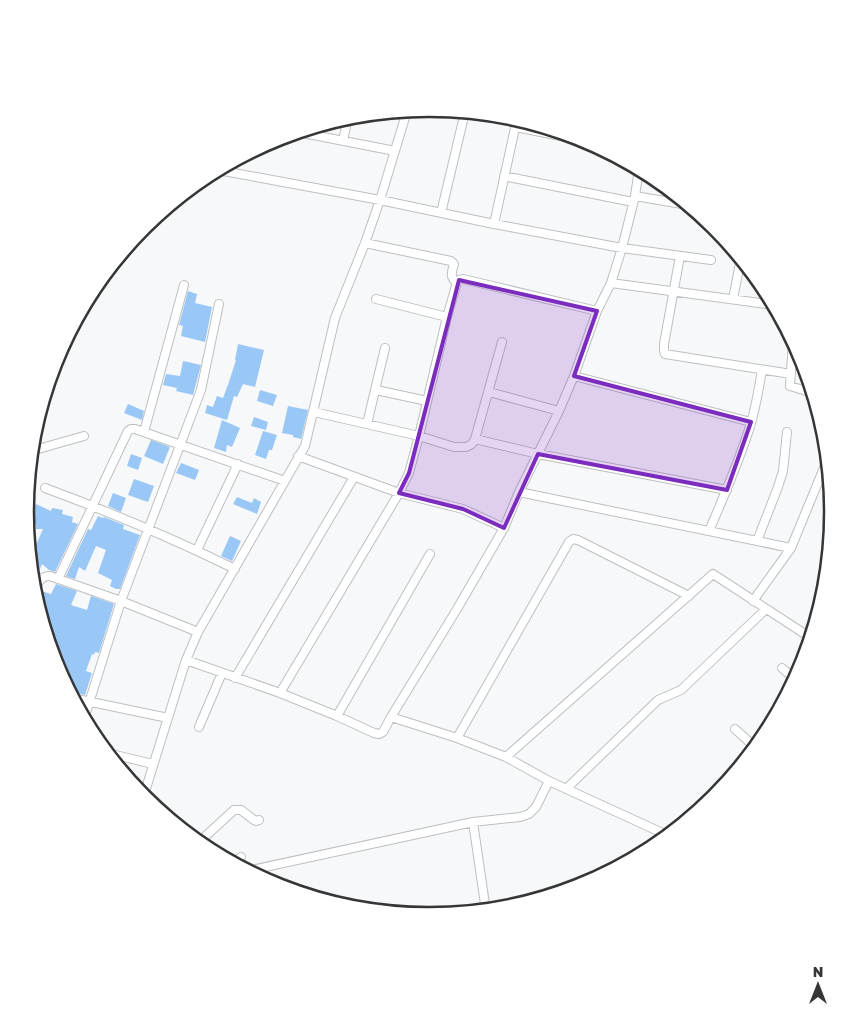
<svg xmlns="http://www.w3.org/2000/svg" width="858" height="1025" viewBox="0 0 858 1025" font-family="'Golos Text',sans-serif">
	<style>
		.building { fill: #99c7f6 }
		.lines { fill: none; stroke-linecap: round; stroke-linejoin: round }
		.street-casing { stroke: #bdbfc0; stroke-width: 10 }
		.street { stroke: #fff; stroke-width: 8 }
		.marked { fill: #7b2cbf; fill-opacity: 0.2; stroke: #7b2cbf; stroke-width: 4; stroke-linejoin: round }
		.rim { fill: none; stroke: #363637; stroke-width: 2.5 }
	</style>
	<rect width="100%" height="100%" fill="#f7f8fa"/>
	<!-- building -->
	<path class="building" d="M 188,291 L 197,294 L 195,303 L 212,307 L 205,342 L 181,336 L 183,326 L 179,325 Z
		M 238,344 L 264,350 L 255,387 L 243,384 L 237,397 L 234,396 L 227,420 L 205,413 L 207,405 L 213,407 L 217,396 L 223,398 L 229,382 L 236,360 L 235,360 Z
		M 183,361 L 201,365 L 193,395 L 176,391 L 177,388 L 163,385 L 166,374 L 180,376 Z
		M 260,390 L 277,395 L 273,406 L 257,401 Z
		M 128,404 L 144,411 L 142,420 L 124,413 Z
		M 288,406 L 308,410 L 301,439 L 293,437 L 293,435 L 282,433 Z
		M 254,417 L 268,422 L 266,430 L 251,426 Z
		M 222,420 L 240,428 L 232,447 L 227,445 L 226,452 L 214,448 Z
		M 263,431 L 277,435 L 272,450 L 269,450 L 266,459 L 255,455 Z
		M 151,440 L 170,447 L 163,464 L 144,456 Z
		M 131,454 L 142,458 L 138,470 L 127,466 Z
		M 181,463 L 199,470 L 195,480 L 176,473 Z
		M 134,479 L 154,486 L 148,502 L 128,495 Z
		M 113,493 L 126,498 L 121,512 L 108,506 Z
		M 237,497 L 252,503 L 254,498 L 261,502 L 257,514 L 233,504 Z
		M 36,504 L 51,511 L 52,508 L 63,510 L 62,514 L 73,517 L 72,522 L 78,524 L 55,572 L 49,570 L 42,564 L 38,574 L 32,583 L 30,565 L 37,548 L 35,547 L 43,529 L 36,529 L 36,524 L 32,524 L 33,511 Z
		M 98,516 L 103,518 L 104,517 L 124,525 L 123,529 L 140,535 L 120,589 L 116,589 L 110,586 L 112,580 L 98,573 L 106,550 L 96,546 L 85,571 L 79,567 L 75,579 L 66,576 L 88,529 L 91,530 Z
		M 230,536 L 241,541 L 232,561 L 221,556 Z
		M 56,584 L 77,591 L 71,605 L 87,610 L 91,596 L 114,604 L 99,653 L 95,652 L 94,655 L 92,654 L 86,671 L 92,673 L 85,695 L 73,692 L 70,693 L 56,667 L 54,662 L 60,664 L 58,645 L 48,642 L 35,599 L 38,598 L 41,591 L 51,594 Z"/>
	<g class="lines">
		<defs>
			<path id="street" d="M 516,127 L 590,142
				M 298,132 L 395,151
				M 343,141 L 348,117
				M 218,170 L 380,200 L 494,224 L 622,248 L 711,260
				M 504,176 L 633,202
				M 635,196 L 688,205
				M 441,213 L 465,112
				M 494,224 L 517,119
				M 365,243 L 451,261 L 454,264 C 452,271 449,278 457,282
				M 680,256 L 664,344 L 664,351 L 665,354 L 791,374
				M 611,283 L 774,305
				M 376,299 L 447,317
				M 733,299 L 741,258
				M 793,341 L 790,386 L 813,393
				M 574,376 L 751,422
				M 376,390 L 427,401
				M 489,392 L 559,411
				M 314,412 L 419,436 L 454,447 L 466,447 L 472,444 L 475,439 L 502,342
				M 367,424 L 385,348
				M 144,432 L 184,285
				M 475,439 L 538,454 L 727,490
				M 31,451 L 84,436
				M 298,456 L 399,493 L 463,509 L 504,528
				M 45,488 C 110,512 174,539 235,569
				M 519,492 L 791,548
				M 709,531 C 724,496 740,460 751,423 C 756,406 759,388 762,370
				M 757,541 L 778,487 L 783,471 L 787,432
				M 197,550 L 238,464
				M 58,579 L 128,431 L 131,429 L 135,429 L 285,481
				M 34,594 C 37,585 39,576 50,576 L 121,601 L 198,632
				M 753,601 L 791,548 L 828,458
				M 186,660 L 280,693 L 337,716 L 374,733 L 379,734 L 383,732 L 391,717 L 457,609 L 504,528 L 519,492 L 559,411 L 574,376 L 597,311 L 611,283 L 622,248 L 635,196 L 639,169
				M 782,668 L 796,680
				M 235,678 L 354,477
				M 280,693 L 399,493 L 409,473 L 419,436 L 447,317 L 457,282 L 459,280 L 463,279 L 597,311
				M 72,698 L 168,718
				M 337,716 L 430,554
				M 391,717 L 457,738 L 506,757 L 549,781 L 669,836
				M 84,719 L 121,601 L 201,390 L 219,304
				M 199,727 L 222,673
				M 735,729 L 756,748
				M 457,738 L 569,542 L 573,539 L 578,540 L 689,596
				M 107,753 L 153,764
				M 506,757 L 713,574 L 811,638
				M 566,789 L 658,700 L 681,690 L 766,609
				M 145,792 L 199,843
				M 143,798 L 186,660 L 198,632 L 305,446 L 335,318 L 365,243 L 380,200 L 407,111
				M 473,822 L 486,911
				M 198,843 L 234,810 L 241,810 L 254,820 L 256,821 L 259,820
				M 233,864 L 241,857
				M 247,871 L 473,822 L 520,817 L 529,814 L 536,807 L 549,781"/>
		</defs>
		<!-- street casing -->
		<use href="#street" class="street-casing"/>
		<!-- street -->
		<use href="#street" class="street"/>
	</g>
	<!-- marked area -->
	<path class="marked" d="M 459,280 L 597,311 L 574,376 L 751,422 L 727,490 L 538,454 L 504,528 L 463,509 L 399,493 L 409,473 Z"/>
	<!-- crop -->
	<path d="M0 0H858V1025H0ZM34 512a395 395 0 1 1 790 0a395 395 0 1 1-790 0Z" fill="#fff" fill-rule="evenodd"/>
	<path class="rim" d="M34 512a395 395 0 1 1 790 0a395 395 0 1 1-790 0Z"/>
	<!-- north arrow -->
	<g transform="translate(818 985)" stroke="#ffffff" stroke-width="4" paint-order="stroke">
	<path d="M0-4L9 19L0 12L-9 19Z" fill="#363637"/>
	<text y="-8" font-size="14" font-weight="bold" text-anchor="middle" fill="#363637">N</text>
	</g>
</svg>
